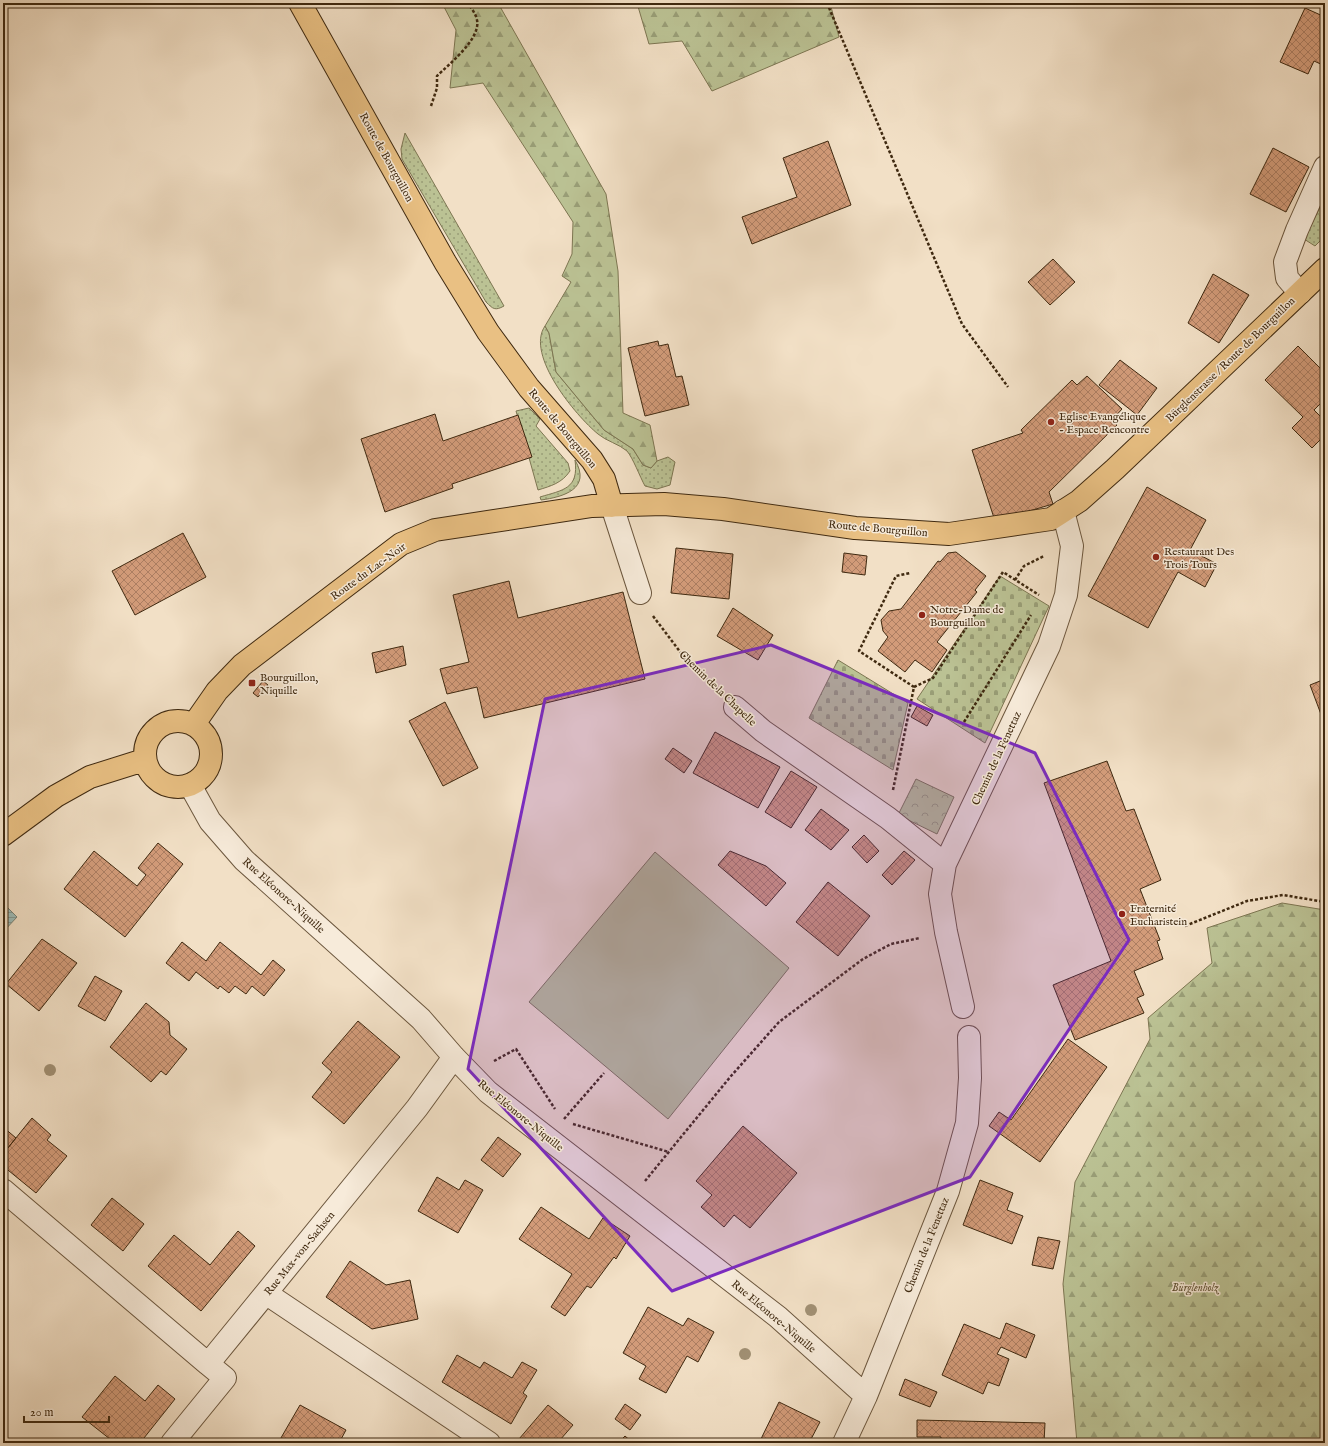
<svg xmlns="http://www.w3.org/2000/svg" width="1328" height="1446" viewBox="0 0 1328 1446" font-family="'IM FELL English',serif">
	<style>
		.grass { fill: url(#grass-dots); stroke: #7d7652 }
		.forest { fill: url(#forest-firs); stroke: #7d7652 }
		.cemetery { fill: url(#cemetery-stones); stroke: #7d7652 }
		.park { fill: url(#park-crowns); stroke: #7d7652 }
		.garden { fill: #bbc294; stroke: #7d7652 }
		.water { fill: url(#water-rules); stroke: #778175 }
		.building { fill: url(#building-cross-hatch); stroke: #3f2910 }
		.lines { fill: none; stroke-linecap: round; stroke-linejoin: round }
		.minor-casing { stroke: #6c573e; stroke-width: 24 }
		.major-casing { stroke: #3f2910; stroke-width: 24 }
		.path { stroke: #3f2910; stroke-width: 2.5; stroke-dasharray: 3 2; stroke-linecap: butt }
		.minor { stroke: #f7ebda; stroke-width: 22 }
		.major { stroke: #e9c083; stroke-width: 22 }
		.tree { fill: #a19074 }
		.marked { fill: #7b2cbf; fill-opacity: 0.2; stroke: #7b2cbf; stroke-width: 3; stroke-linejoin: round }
		.poi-dot { fill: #8f2418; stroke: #f7ebda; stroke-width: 1.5 }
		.labels { text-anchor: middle; stroke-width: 3; stroke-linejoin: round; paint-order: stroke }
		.street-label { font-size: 11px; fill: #3f2910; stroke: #f7ebda }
		.poi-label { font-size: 11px; fill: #3f2910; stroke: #f7ebda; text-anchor: start }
		.park-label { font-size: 11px; font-style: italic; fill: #5e4f31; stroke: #f7ebda }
	</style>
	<defs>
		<pattern id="grass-dots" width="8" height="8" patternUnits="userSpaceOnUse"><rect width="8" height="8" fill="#bbc294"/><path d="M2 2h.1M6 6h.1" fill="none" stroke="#999e77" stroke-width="1.8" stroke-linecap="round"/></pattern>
		<pattern id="forest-firs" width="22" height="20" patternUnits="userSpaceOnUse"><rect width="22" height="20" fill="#bbc294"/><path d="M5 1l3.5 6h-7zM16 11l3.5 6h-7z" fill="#999e77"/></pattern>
		<pattern id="cemetery-stones" width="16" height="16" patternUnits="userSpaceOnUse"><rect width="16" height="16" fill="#bbc294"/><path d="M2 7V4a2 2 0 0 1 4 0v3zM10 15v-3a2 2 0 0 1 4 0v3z" fill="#999e77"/></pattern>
		<pattern id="park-crowns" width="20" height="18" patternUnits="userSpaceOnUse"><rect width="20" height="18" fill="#bbc294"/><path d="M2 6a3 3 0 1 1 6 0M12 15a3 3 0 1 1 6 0" fill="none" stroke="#999e77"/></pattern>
		<pattern id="water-rules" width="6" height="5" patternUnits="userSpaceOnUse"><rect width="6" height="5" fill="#9cbcb9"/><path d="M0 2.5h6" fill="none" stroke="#819995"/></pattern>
		<pattern id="building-cross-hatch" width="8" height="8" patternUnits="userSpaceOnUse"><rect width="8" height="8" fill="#d29b79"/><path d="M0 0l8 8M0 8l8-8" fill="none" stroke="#ac7e62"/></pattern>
	</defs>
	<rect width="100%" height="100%" fill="#f2e0c6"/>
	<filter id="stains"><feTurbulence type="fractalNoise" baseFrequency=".005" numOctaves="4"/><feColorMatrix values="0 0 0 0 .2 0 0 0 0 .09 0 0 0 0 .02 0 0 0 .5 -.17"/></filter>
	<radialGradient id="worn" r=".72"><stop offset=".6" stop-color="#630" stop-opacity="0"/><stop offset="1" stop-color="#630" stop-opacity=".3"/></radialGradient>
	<!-- grass -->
	<path class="grass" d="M 405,133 L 504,306 C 495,311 493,309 486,302 L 402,159 L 401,149 Z
		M 1325,197 L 1325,206 L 1320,216 L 1325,220 L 1325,236 L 1315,246 L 1304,239 Z
		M 545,326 L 549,333 L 556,372 L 604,430 L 633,449 L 643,465 L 651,468 L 657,461 L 668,457 L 675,462 L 670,485 L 657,489 L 645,486 C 640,477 633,458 627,451 C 619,444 606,441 598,434 C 576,416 525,355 545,326 Z
		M 529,408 L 540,419 L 536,426 L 568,463 L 570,471 C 562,483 551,486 538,490 L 516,411 Z
		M 575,460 C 592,489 563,497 541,500 L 540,497 C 563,490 579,489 575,460 Z"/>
	<!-- forest -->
	<path class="forest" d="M 442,3 L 498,3 L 606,194 L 618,271 L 623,413 L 650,425 L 657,461 L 651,468 L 643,465 L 633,449 L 604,430 L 556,372 L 549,333 L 545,326 L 571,282 L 562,276 L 572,254 L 573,222 L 483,83 L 450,88 L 456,30 Z
		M 637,3 L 830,3 L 839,37 L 712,91 L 682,41 L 649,44 Z
		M 1282,903 L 1325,910 L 1325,1443 L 1077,1443 L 1063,1284 L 1075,1182 L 1150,1039 L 1148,1018 L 1212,963 L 1207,928 Z"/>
	<!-- cemetery -->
	<path class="cemetery" d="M 1000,576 L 1049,606 L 985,743 L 917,699 Z
		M 838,660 L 908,703 L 893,770 L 809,718 Z"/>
	<!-- park -->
	<path class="park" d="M 916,779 L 954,797 L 937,834 L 898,815 Z"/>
	<!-- garden -->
	<path class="garden" d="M 655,852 L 789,968 L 668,1119 L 529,1002 Z"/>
	<!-- water -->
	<path class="water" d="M 8,908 L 17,917 L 3,932 L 3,914 Z"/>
	<!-- building -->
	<path class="building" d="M 1305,8 L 1325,17 L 1325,66 L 1314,61 L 1308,74 L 1280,62 Z
		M 828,141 L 851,205 L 752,244 L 742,217 L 797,197 L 783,158 Z
		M 1273,148 L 1309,167 L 1286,212 L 1250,194 Z
		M 1053,259 L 1075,282 L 1050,305 L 1028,282 Z
		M 1213,274 L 1249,295 L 1219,343 L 1188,323 Z
		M 658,341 L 659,346 L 668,344 L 676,377 L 682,376 L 689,405 L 645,416 L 628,348 Z
		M 1298,346 L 1325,373 L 1325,399 L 1314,410 L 1325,421 L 1325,435 L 1312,448 L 1292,428 L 1303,417 L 1265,380 Z
		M 1120,360 L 1157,388 L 1137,415 L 1099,385 Z
		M 1087,376 L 1122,409 L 1112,420 L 1117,425 L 1049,492 L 1053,504 L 995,521 L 972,450 L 1023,433 L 1021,430 L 1072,380 L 1077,385 Z
		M 435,414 L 443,441 L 518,415 L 532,457 L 452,484 L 453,488 L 385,512 L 361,439 Z
		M 1147,487 L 1206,520 L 1190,550 L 1217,564 L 1205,587 L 1178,572 L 1148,628 L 1088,596 Z
		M 183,533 L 206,577 L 135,615 L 112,571 Z
		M 676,548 L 733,554 L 729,599 L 671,593 Z
		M 956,552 L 986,576 L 975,590 L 977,592 L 937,642 L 947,650 L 932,672 L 915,660 L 905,672 L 878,651 L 888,637 L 883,631 L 881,620 L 889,611 L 901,609 L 938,561 L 940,562 L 948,553 Z
		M 844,553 L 867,556 L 865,575 L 842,572 Z
		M 509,581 L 518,618 L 623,592 L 645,679 L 484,718 L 477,687 L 447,694 L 440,669 L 469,662 L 453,595 Z
		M 733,608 L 773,635 L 758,660 L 717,636 Z
		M 403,646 L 406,665 L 376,673 L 372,653 Z
		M 1325,679 L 1325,725 L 1310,685 Z
		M 263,681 L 268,685 L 258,697 L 253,693 Z
		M 445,702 L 478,768 L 443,786 L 409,721 Z
		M 917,706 L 933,715 L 927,726 L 911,717 Z
		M 715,732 L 780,767 L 758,808 L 693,773 Z
		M 673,748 L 692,761 L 684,773 L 665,759 Z
		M 1107,761 L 1126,811 L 1134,809 L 1161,880 L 1140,889 L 1160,940 L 1157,941 L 1163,959 L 1134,971 L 1144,995 L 1137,998 L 1144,1013 L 1075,1040 L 1053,985 L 1111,961 L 1044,783 Z
		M 791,771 L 817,787 L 791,828 L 765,812 Z
		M 821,809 L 849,830 L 831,850 L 805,830 Z
		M 864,835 L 879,851 L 867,863 L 852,847 Z
		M 158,843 L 183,864 L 125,937 L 64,889 L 94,851 L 137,886 L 146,875 L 138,868 Z
		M 730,851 L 766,866 L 786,883 L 766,906 L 718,865 Z
		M 904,851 L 915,860 L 892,885 L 882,875 Z
		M 828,882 L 870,916 L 838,956 L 796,922 Z
		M 42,939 L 77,963 L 39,1011 L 6,984 Z
		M 182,942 L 206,961 L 220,942 L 261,975 L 273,960 L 285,970 L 264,996 L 252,986 L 246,994 L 235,986 L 229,993 L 220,986 L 218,989 L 196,972 L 189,981 L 166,963 Z
		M 95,976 L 122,991 L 105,1021 L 78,1006 Z
		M 146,1003 L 169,1022 L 170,1035 L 187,1049 L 166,1075 L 161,1071 L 151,1082 L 110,1047 Z
		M 358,1021 L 400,1057 L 344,1124 L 312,1097 L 332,1072 L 322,1063 Z
		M 1068,1039 L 1107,1067 L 1040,1162 L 989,1126 L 999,1112 L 1011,1120 Z
		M 32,1118 L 51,1135 L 47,1140 L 67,1156 L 36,1193 L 3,1166 L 3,1154 Z
		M 743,1126 L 797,1173 L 750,1228 L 734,1215 L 724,1227 L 701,1207 L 712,1195 L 696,1181 Z
		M 3,1127 L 16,1138 L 3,1154 Z
		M 498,1137 L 521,1154 L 503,1177 L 481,1160 Z
		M 437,1177 L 459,1190 L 465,1180 L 483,1190 L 458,1233 L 418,1211 Z
		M 980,1180 L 1013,1193 L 1007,1210 L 1023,1216 L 1012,1244 L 963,1225 Z
		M 112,1198 L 144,1224 L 123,1251 L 91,1225 Z
		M 541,1207 L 589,1239 L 603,1218 L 630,1236 L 616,1259 L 614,1257 L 591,1288 L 587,1286 L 565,1316 L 551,1307 L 572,1274 L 519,1239 Z
		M 238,1231 L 255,1246 L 201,1311 L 148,1266 L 174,1235 L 210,1265 Z
		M 1038,1237 L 1060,1241 L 1053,1269 L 1032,1265 Z
		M 350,1261 L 386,1285 L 410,1280 L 418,1319 L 372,1329 L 326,1297 Z
		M 648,1307 L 683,1326 L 688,1318 L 714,1332 L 698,1362 L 687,1356 L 666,1393 L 639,1379 L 646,1366 L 623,1353 Z
		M 1006,1323 L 1035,1335 L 1026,1358 L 1001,1347 L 997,1354 L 1009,1359 L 999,1386 L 988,1382 L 983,1394 L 942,1375 L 964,1324 L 1000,1339 Z
		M 457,1355 L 480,1368 L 484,1362 L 512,1378 L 522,1362 L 537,1370 L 523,1393 L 527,1396 L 511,1424 L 442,1382 Z
		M 115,1376 L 145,1401 L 158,1385 L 175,1399 L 140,1443 L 115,1443 L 82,1417 Z
		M 905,1379 L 937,1392 L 930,1407 L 899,1395 Z
		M 779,1402 L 820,1422 L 809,1443 L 759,1443 Z
		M 625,1404 L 641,1415 L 630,1430 L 615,1419 Z
		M 300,1405 L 346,1430 L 339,1443 L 278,1443 Z
		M 548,1405 L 573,1425 L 560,1440 L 564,1443 L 524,1443 L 519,1439 Z
		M 917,1420 L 1045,1423 L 1044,1443 L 940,1443 L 941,1437 L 917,1437 Z
		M 625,1436 L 633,1443 L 618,1443 Z"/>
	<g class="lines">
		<defs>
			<path id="minor" d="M 1300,293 L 1287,278 L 1285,262 L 1297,230 L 1325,167
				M 612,506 L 640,593
				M 735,707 L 763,731 L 888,818 L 945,864
				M 190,785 L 210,821 L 244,860 L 421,1019 L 454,1057 L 488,1092 L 778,1317 L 866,1396
				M 963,1007 L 946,932 L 940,894 L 945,864 L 1049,646 L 1066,595 L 1072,546 L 1063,511
				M 3,1190 L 208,1364
				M 267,1294 L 489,1443
				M 172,1443 L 225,1378 L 208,1364 L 417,1108 L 454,1057
				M 844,1443 L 866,1396 L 948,1191 L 967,1123 L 970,1078 L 969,1037"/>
			<path id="major" d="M 300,3 L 445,262 L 488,332 L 529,388 L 592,460 L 604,479 L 612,506
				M145 754a33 33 0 1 1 66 0a33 33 0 1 1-66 0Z
				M 194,724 L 217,691 L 242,665 L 401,544 L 435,530 L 592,506 L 664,504 L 723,509 L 855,528 L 949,534 L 1051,519 L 1079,501 L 1115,469 L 1325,269
				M 3,835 L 56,796 L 90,777 L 144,760"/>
		</defs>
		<!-- minor casing -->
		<use href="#minor" class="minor-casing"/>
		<!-- major casing -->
		<use href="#major" class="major-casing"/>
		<!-- path -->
		<path class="path" d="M 827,3 L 962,324 L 1008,387
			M 431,106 L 437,88 L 437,76 C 449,64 481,39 477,20 C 476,14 471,8 468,3
			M 1015,580 L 1024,566 L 1044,556
			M 653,616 L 681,653 L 718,690
			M 914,687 L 933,678 L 1003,572 L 1039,595
			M 964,722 L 1031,615
			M 893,790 L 914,687 L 859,651 L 896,576 L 910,573
			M 1185,926 L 1247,901 L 1283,895 L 1325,902
			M 494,1061 L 516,1049 L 555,1109
			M 564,1119 L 604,1073
			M 573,1124 L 669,1152
			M 645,1181 L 731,1076 L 779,1022 L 863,959 L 891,944 L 920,938"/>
		<!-- minor -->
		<use href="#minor" class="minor"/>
		<!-- major -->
		<use href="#major" class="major"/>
	</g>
	<!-- trees -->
	<g class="tree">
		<circle cx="50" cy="1070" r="6"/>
		<circle cx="811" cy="1310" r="6"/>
		<circle cx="745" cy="1354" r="6"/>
	</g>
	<!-- marked area -->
	<path class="marked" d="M 771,645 L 1035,753 L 1129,940 L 970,1177 L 672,1291 L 468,1069 L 545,699 Z"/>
	<!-- markers -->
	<g class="poi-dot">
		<circle cx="1051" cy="422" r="4"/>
		<circle cx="1156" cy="557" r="4"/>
		<circle cx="922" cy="615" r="4"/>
		<rect x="248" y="679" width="8" height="8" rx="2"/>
		<circle cx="1122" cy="914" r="4"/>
	</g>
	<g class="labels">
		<!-- street labels -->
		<g class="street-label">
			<text transform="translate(387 157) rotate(61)" y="4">Route de Bourguillon</text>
			<text transform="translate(1230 359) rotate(-44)" y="4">Bürglenstrasse / Route de Bourguillon</text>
			<text transform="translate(563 428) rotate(50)" y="4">Route de Bourguillon</text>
			<text transform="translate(878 528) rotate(5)" y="4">Route de Bourguillon</text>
			<text transform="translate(368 571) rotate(-36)" y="4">Route du Lac-Noir</text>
			<text transform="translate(718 688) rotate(44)" y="4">Chemin de la Chapelle</text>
			<text transform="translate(996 758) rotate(-65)" y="4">Chemin de la Fenettaz</text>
			<text transform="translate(284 895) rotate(42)" y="4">Rue Eléonore-Niquille</text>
			<text transform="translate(521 1115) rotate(39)" y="4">Rue Eléonore-Niquille</text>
			<text transform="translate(926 1245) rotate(-68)" y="4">Chemin de la Fenettaz</text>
			<text transform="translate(299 1253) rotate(-51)" y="4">Rue Max-von-Sachsen</text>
			<text transform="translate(774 1316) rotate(40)" y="4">Rue Eléonore-Niquille</text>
		</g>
		<!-- poi labels -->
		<g class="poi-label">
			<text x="1059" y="420">Eglise Evangélique<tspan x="1059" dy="13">- Espace Rencontre</tspan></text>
			<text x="1164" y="555">Restaurant Des<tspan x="1164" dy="13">Trois Tours</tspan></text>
			<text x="930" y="613">Notre-Dame de<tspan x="930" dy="13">Bourguillon</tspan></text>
			<text x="260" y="681">Bourguillon,<tspan x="260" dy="13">Niquille</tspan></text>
			<text x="1130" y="912">Fraternité<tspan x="1130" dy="13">Eucharistein</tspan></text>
		</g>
		<!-- park labels -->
		<g class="park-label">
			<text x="1195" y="1291">Bürglenholz</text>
		</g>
	</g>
	<!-- margin -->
	<rect width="1328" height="1446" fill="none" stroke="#f2e0c6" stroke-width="16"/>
	<rect x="4" y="4" width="1320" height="1438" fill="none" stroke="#3f2910" stroke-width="2"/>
	<rect x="8" y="8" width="1312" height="1430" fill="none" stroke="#3f2910"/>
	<!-- scale -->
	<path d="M24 1416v6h85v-6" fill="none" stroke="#3f2910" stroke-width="2"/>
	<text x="30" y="1416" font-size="12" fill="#3f2910" stroke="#f7ebda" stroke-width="3" paint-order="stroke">20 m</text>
	<rect width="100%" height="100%" filter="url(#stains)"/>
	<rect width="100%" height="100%" fill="url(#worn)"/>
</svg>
